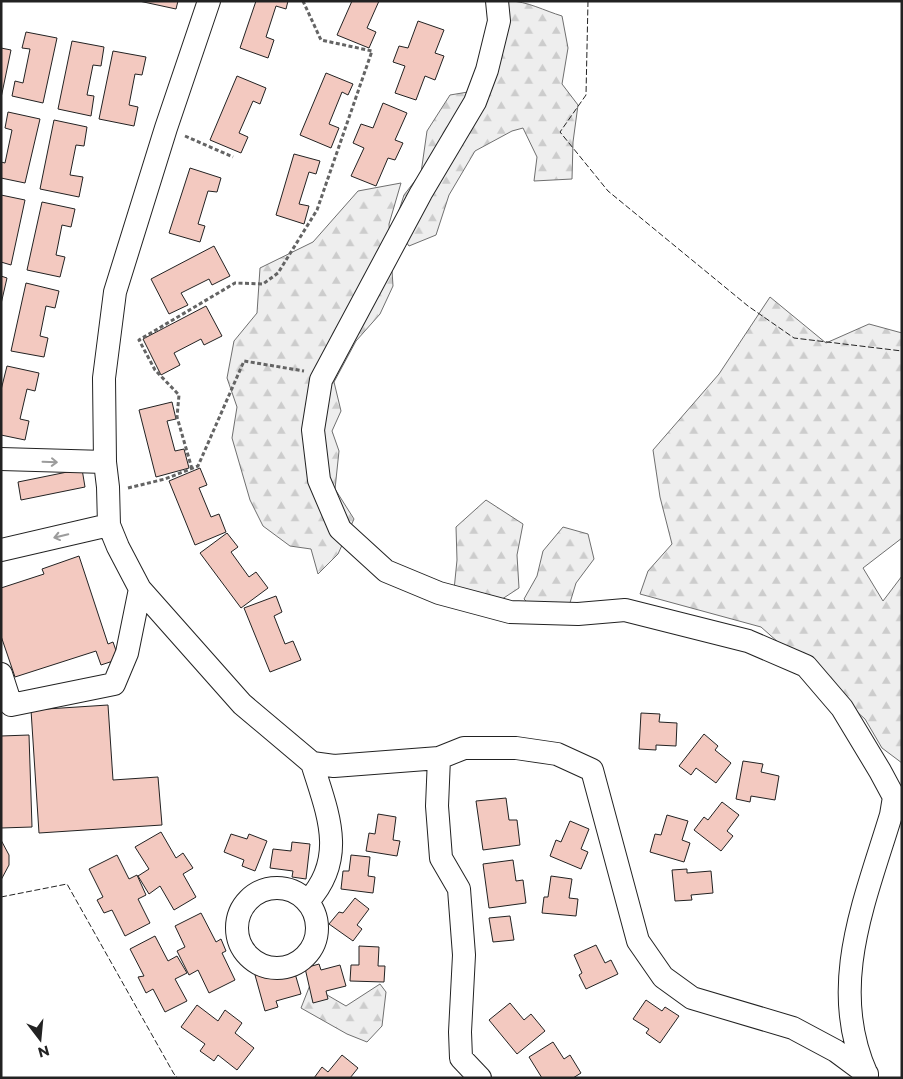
<svg xmlns="http://www.w3.org/2000/svg" width="903" height="1079" viewBox="0 0 903 1079" font-family="Montserrat,sans-serif">
	<style>
		.forest { fill: url(#forest-firs); stroke: #6f6f6f }
		.building { fill: #f3c9c0; stroke: #222 }
		.lines { fill: none; stroke-linecap: round; stroke-linejoin: round }
		.minor-casing { stroke: #222; stroke-width: 24 }
		.path { stroke: #646464; stroke-width: 3; stroke-dasharray: 4 2.5; stroke-linecap: butt }
		.minor { stroke: #fff; stroke-width: 22 }
		.fence { stroke: #222; stroke-width: 1; stroke-dasharray: 6 2.5; stroke-linecap: butt }
		.oneway { stroke: #9c9c9c }
	</style>
	<defs>
		<pattern id="forest-firs" width="22" height="20" patternUnits="userSpaceOnUse" patternTransform="scale(1.25)"><rect width="22" height="20" fill="#eee"/><path d="M5 1l3.5 6h-7zM16 11l3.5 6h-7z" fill="#ccc"/></pattern>
	</defs>
	<rect width="100%" height="100%" fill="#fff"/>
	<!-- forest -->
	<path class="forest" d="M 509,1 C 527,1 545,11 562,16 L 568,48 L 562,84 L 578,105 L 573,142 L 572,179 L 534,181 L 537,157 L 523,128 L 512,131 L 475,151 L 449,195 L 436,235 L 409,246 L 394,226 L 404,195 L 421,173 L 427,131 L 450,95 L 486,89 Z
		M 401,183 L 389,224 L 393,286 L 380,314 L 356,341 L 334,382 L 341,411 L 332,431 L 339,451 L 335,489 L 354,519 L 338,554 L 318,574 L 311,549 L 290,546 L 263,526 L 250,500 L 232,438 L 237,407 L 227,378 L 234,341 L 257,313 L 260,268 L 313,242 L 358,191 Z
		M 770,297 L 826,343 L 869,324 L 902,333 L 902,538 L 863,568 L 883,601 L 902,576 L 902,763 L 882,748 L 865,719 L 761,627 L 640,594 L 648,571 L 672,544 L 660,497 L 653,450 L 719,374 Z
		M 486,500 L 523,524 L 517,555 L 519,588 L 496,603 L 454,590 L 457,560 L 456,527 Z
		M 563,527 L 588,534 L 594,559 L 576,583 L 569,606 L 534,609 L 524,599 L 537,576 L 543,551 Z
		M 380,984 L 386,992 L 382,1026 L 367,1042 L 347,1034 L 301,1008 L 310,985 L 346,1006 Z"/>
	<!-- building -->
	<path class="building" d="M 139,1 L 178,1 L 176,9 Z
		M 256,1 L 288,1 L 286,9 L 276,6 L 266,37 L 274,40 L 268,58 L 240,48 Z
		M 352,1 L 379,1 L 367,28 L 376,32 L 369,48 L 337,35 Z
		M 418,21 L 444,30 L 435,53 L 444,56 L 435,80 L 425,76 L 416,100 L 395,93 L 405,66 L 393,62 L 399,46 L 408,48 Z
		M 26,32 L 57,38 L 43,103 L 12,96 L 15,81 L 23,83 L 30,49 L 22,48 Z
		M 72,41 L 104,47 L 101,66 L 93,65 L 87,95 L 94,96 L 91,116 L 58,109 Z
		M 1,48 L 11,50 L 1,98 Z
		M 113,51 L 146,57 L 142,75 L 135,74 L 129,105 L 138,107 L 134,126 L 99,119 Z
		M 326,73 L 353,84 L 348,95 L 342,92 L 329,124 L 339,128 L 331,148 L 300,135 Z
		M 237,76 L 266,88 L 260,104 L 253,101 L 239,133 L 248,137 L 241,153 L 210,140 Z
		M 383,103 L 407,113 L 395,140 L 403,143 L 395,160 L 388,158 L 376,186 L 351,176 L 364,148 L 353,143 L 361,124 L 373,128 Z
		M 8,112 L 40,119 L 25,183 L 1,178 L 1,162 L 5,163 L 12,130 L 5,128 Z
		M 54,120 L 87,127 L 84,146 L 76,145 L 70,175 L 83,177 L 79,197 L 40,189 Z
		M 294,154 L 320,161 L 316,174 L 309,172 L 299,204 L 309,206 L 304,224 L 276,215 Z
		M 190,168 L 221,178 L 217,192 L 208,191 L 198,224 L 205,226 L 200,242 L 169,233 Z
		M 1,195 L 25,200 L 11,265 L 1,262 Z
		M 42,202 L 75,209 L 71,227 L 62,225 L 56,255 L 65,257 L 60,277 L 27,270 Z
		M 214,246 L 230,276 L 212,285 L 209,279 L 181,293 L 188,305 L 169,314 L 151,279 Z
		M 1,276 L 7,278 L 1,304 Z
		M 26,283 L 59,291 L 55,308 L 46,306 L 40,336 L 48,338 L 44,357 L 11,351 Z
		M 206,306 L 222,336 L 204,345 L 201,339 L 174,353 L 180,365 L 161,375 L 143,339 Z
		M 7,366 L 39,373 L 35,391 L 27,389 L 20,419 L 29,421 L 25,440 L 1,435 L 1,390 Z
		M 172,402 L 176,419 L 167,421 L 175,451 L 184,449 L 189,468 L 156,477 L 139,410 Z
		M 200,468 L 207,485 L 199,488 L 211,517 L 219,514 L 226,532 L 195,545 L 169,481 Z
		M 82,469 L 85,487 L 21,500 L 18,482 Z
		M 227,533 L 238,547 L 231,552 L 249,577 L 256,572 L 268,588 L 241,608 L 200,553 Z
		M 79,556 L 108,644 L 113,642 L 119,659 L 101,665 L 96,651 L 15,677 L 1,636 L 1,588 L 44,574 L 42,569 Z
		M 276,596 L 282,612 L 274,616 L 285,644 L 293,641 L 301,660 L 270,672 L 244,608 Z
		M 108,705 L 113,780 L 158,777 L 162,825 L 39,833 L 31,710 Z
		M 641,713 L 660,714 L 659,722 L 677,723 L 676,746 L 656,745 L 656,750 L 639,749 Z
		M 704,734 L 718,746 L 715,750 L 731,763 L 716,783 L 696,768 L 691,775 L 679,766 Z
		M 29,735 L 32,827 L 1,828 L 1,736 Z
		M 743,761 L 763,764 L 761,772 L 779,776 L 775,800 L 751,796 L 750,802 L 736,799 Z
		M 506,798 L 509,820 L 517,820 L 520,845 L 483,850 L 476,801 Z
		M 722,802 L 739,815 L 727,831 L 733,836 L 721,851 L 694,830 L 704,817 L 708,820 Z
		M 378,814 L 396,817 L 393,840 L 400,841 L 397,856 L 366,851 L 369,833 L 375,834 Z
		M 667,815 L 688,821 L 682,840 L 690,843 L 684,862 L 650,852 L 655,834 L 661,835 Z
		M 570,821 L 589,829 L 581,849 L 588,852 L 581,869 L 550,856 L 556,840 L 561,842 Z
		M 161,832 L 176,858 L 183,853 L 193,868 L 183,874 L 196,897 L 174,910 L 160,886 L 149,894 L 138,876 L 149,869 L 135,847 Z
		M 231,834 L 247,839 L 249,834 L 267,841 L 255,871 L 242,866 L 244,860 L 224,852 Z
		M 1,840 L 9,855 L 9,865 L 1,880 Z
		M 292,842 L 310,844 L 306,879 L 292,877 L 293,871 L 270,868 L 273,849 L 291,851 Z
		M 117,855 L 129,879 L 137,875 L 146,895 L 138,899 L 150,923 L 125,936 L 112,910 L 104,913 L 97,900 L 103,897 L 89,869 Z
		M 351,855 L 370,857 L 368,876 L 375,877 L 373,893 L 341,889 L 343,871 L 349,871 Z
		M 513,860 L 516,881 L 523,880 L 526,903 L 489,908 L 483,864 Z
		M 687,869 L 687,873 L 711,871 L 713,893 L 691,895 L 692,900 L 675,901 L 672,870 Z
		M 551,876 L 572,879 L 569,898 L 578,899 L 576,916 L 542,913 L 544,897 L 548,897 Z
		M 355,898 L 369,909 L 357,925 L 362,929 L 353,941 L 329,924 L 339,912 L 343,913 Z
		M 201,913 L 216,942 L 221,939 L 226,951 L 222,953 L 235,980 L 209,993 L 198,970 L 189,975 L 177,951 L 185,947 L 175,926 Z
		M 510,916 L 514,940 L 493,942 L 489,918 Z
		M 155,936 L 168,961 L 177,956 L 187,973 L 175,979 L 187,1001 L 165,1012 L 153,989 L 146,993 L 138,977 L 144,976 L 130,949 Z
		M 596,945 L 605,963 L 611,960 L 618,974 L 586,989 L 579,975 L 582,973 L 574,955 Z
		M 359,946 L 379,947 L 378,966 L 385,966 L 384,982 L 350,981 L 351,965 L 359,965 Z
		M 319,964 L 321,970 L 340,965 L 346,986 L 326,991 L 328,999 L 313,1003 L 305,968 Z
		M 294,970 L 301,994 L 276,1001 L 278,1007 L 265,1011 L 255,975 L 271,971 L 273,976 Z
		M 646,1000 L 662,1011 L 665,1007 L 679,1016 L 660,1043 L 646,1033 L 649,1029 L 633,1019 Z
		M 510,1003 L 524,1020 L 531,1014 L 545,1031 L 517,1054 L 489,1020 Z
		M 197,1005 L 218,1021 L 225,1010 L 242,1023 L 235,1033 L 254,1048 L 237,1070 L 218,1055 L 214,1061 L 200,1051 L 205,1044 L 181,1027 Z
		M 553,1042 L 564,1059 L 570,1055 L 581,1073 L 573,1078 L 542,1078 L 529,1057 Z
		M 342,1055 L 358,1068 L 350,1078 L 314,1078 L 322,1067 L 328,1072 Z"/>
	<g class="lines">
		<defs>
			<path id="minor" d="M 209,1 L 166,128 L 115,292 L 104,378 L 105,462 L 108,487 L 109,525 L 118,547 L 140,589 L 242,704 L 312,763 L 334,766 L 439,758 L 464,748 L 516,748 L 557,754 L 592,770 L 638,941 L 663,977 L 692,998 L 793,1028 L 836,1051 L 867,1074
				M 497,1 L 499,21 L 487,70 L 475,102 L 421,193 L 321,380 L 313,430 L 319,480 L 340,529 L 386,571 L 439,593 L 510,612 L 578,614 L 625,610 L 748,641 L 806,666 L 842,708 L 880,771 L 894,797 L 891,815 C 865,901 827,987 867,1075
				M 1,459 L 105,462
				M 1,550 L 109,525
				M 1,674 L 11,705 L 114,684 L 127,653 L 140,589
				M 439,758 L 437,806 L 441,858 L 459,889 L 464,955 L 460,1032 L 461,1058 L 480,1078
				M237 928a40 40 0 1 1 80 0a40 40 0 1 1-80 0Z
				M 308,901 C 348,857 327,812 312,763"/>
		</defs>
		<!-- minor casing -->
		<use href="#minor" class="minor-casing"/>
		<!-- path -->
		<path class="path" d="M 185,136 L 233,157
			M 192,469 L 177,417 L 179,395 L 155,370 L 139,340 L 235,283 L 263,284 L 278,273 L 317,210 L 372,51 L 321,40 L 303,1
			M 128,488 L 165,479 L 198,466 L 244,361 L 304,371"/>
		<!-- minor -->
		<use href="#minor" class="minor"/>
		<!-- fence -->
		<path class="fence" d="M 588,1 L 586,95 L 560,132 L 608,191 L 748,306 L 794,338 L 902,351
			M 1,897 L 67,884 L 174,1074 L 178,1078"/>
	</g>
	<!-- one-way arrows -->
	<defs><path id="oneway-shaft" d="M-6 0H5M1.5-3L5.5 0L1.5 3" fill="none" stroke-width="1.6" stroke-linecap="round" stroke-linejoin="round" transform="scale(1.25)"/></defs>
	<g class="oneway">
		<use href="#oneway-shaft" transform="translate(50 462) rotate(2)"/>
		<use href="#oneway-shaft" transform="translate(61 536) rotate(167)"/>
	</g>
	<!-- border -->
	<rect width="903" height="1079" fill="none" stroke="#222222" stroke-width="5"/>
	<!-- north arrow -->
	<g transform="translate(40 1039) rotate(164)" stroke="#ffffff" stroke-width="4" paint-order="stroke">
	<path d="M0-4L9 19L0 12L-9 19Z" fill="#222222"/>
	<text y="-8" font-size="14" font-weight="bold" text-anchor="middle" fill="#222222">N</text>
	</g>
</svg>
